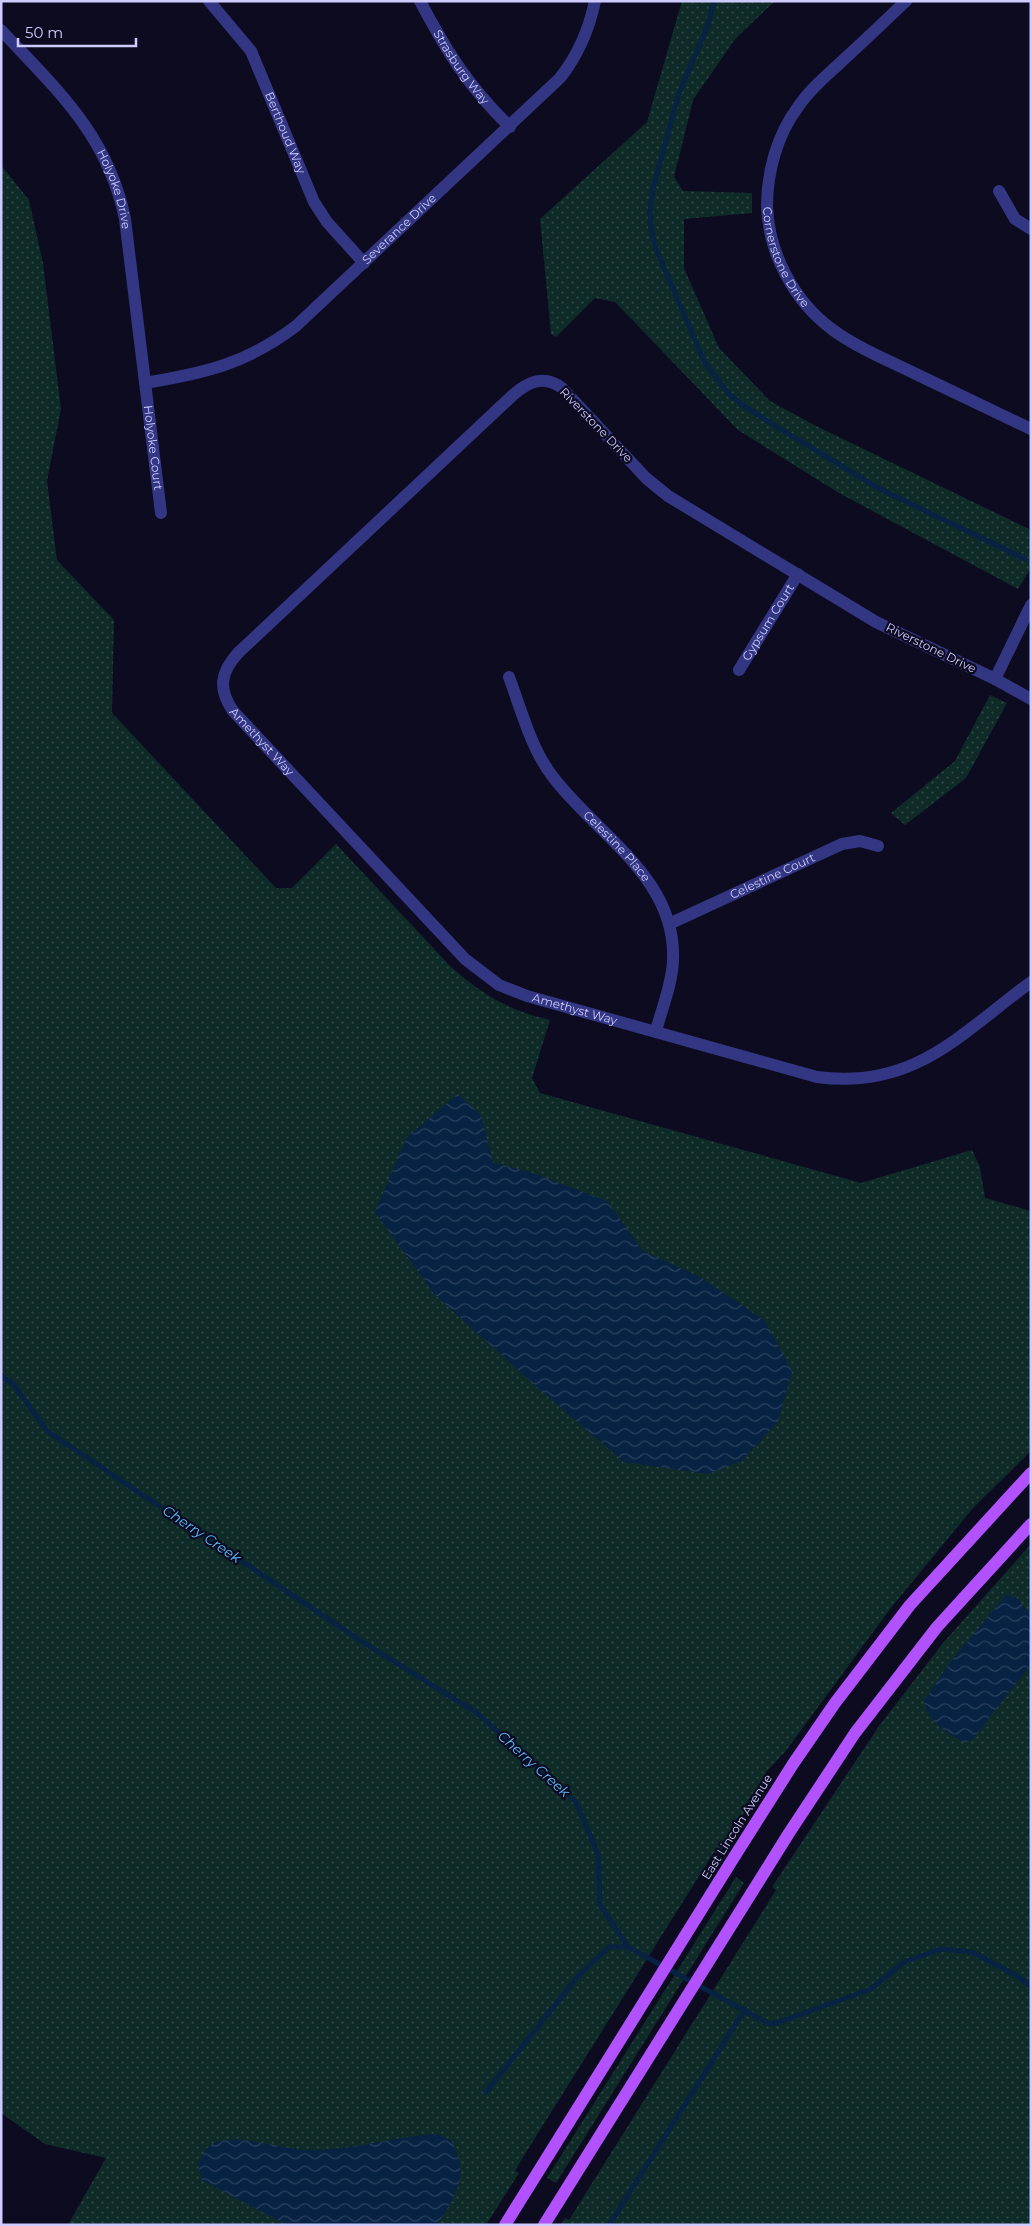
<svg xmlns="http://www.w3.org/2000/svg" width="1032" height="2226" viewBox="0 0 1032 2226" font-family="Montserrat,sans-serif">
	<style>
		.grass { fill: url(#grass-dots) }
		.water { fill: url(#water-waves) }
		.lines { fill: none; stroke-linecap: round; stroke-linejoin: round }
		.stream { stroke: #082243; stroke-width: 5 }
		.minor { stroke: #333682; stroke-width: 12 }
		.primary { stroke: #b252ff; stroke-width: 12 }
		.labels { text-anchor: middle; stroke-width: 4.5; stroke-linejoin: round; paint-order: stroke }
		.street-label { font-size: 12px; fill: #cdcbff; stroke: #0d0b20 }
		.water-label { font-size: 14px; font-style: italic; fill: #59bdff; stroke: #0d0b20 }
	</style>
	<defs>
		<pattern id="grass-dots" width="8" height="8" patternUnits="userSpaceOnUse" patternTransform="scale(1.25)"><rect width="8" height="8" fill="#0e2b28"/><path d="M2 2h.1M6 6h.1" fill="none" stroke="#304848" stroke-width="1.8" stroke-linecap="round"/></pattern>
		<pattern id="water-waves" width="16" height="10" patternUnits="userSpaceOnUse" patternTransform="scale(1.25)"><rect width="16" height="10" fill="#082243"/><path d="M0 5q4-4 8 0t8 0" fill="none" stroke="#2b415f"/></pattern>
	</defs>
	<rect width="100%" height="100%" fill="#0d0b20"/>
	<!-- grass -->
	<path class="grass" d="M 682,1 L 775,1 L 735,39 L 693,100 L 674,177 L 683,191 L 752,193 L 752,213 L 684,219 L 684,268 L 719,348 L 770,401 L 814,425 L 1031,530 L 1031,568 L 1018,589 L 839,493 L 738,430 L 615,302 L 595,298 L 556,337 L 551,334 L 540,219 L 647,122 Z
		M 1,165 L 29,200 L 43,263 L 61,409 L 47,481 L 57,560 L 114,620 L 112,713 L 276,888 L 292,888 L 336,844 L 451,967 C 483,995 508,1010 550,1020 L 532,1078 L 540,1093 L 861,1183 L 972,1150 L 980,1167 L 985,1198 L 1031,1211 L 1031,1451 L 973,1508 L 890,1609 L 785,1752 L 767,1771 L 754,1797 L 719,1854 L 714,1852 L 520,2162 L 515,2171 L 519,2173 L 486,2225 L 68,2225 L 106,2158 L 45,2144 L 1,2113 Z
		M 990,695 L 1007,703 L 966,778 L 905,825 L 891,813 L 955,761 Z
		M 1031,1544 L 1031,2225 L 561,2225 L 565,2218 L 569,2220 L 776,1890 L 772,1887 L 879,1726 L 943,1643 Z
		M 736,1877 L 744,1883 L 556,2183 L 547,2178 Z"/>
	<!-- water -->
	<path class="water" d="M 458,1094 L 481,1115 L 493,1163 L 530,1172 L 607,1201 L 643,1251 L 700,1277 L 765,1321 L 792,1371 L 778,1422 L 741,1461 L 708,1474 L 624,1462 L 539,1389 L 434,1294 L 375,1212 L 407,1137 Z
		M 1006,1595 L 1016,1597 L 1031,1615 L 1031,1664 L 973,1739 L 965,1743 C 947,1732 928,1723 924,1701 L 951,1661 Z
		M 438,2134 L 451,2140 C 470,2177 457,2193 437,2225 L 287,2225 L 202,2180 L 198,2164 C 202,2156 206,2147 214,2143 C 239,2133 279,2149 305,2150 C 350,2152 394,2136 438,2134 Z"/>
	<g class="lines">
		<!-- stream -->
		<path class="stream" d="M 714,1 L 708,25 L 679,93 L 653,188 L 650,211 L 651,229 L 656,249 L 705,363 L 728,393 L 744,406 L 782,430 L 878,488 L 1025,559
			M 1,1375 L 14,1385 L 47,1431 L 358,1639 L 477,1713 L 576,1802 L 598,1854 L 600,1905 L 628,1947 L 769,2024 L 777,2023 L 871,1989 L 904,1962 L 941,1949 L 972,1952 L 1017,1976 L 1031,1987
			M 486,2092 L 578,1976 L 609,1947 L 628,1947
			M 609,2225 L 745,2009"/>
		<!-- minor -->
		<g class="minor">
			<path id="s1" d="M 209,1 L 251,51 L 314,202 L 327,222 L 364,263"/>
			<path id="s2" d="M 420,1 C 447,52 468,86 510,127"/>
			<path id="s3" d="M 906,1 C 884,22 862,43 840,63 C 825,77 809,90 798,107 C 777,135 767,172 767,206 C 768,231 774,253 786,275 C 816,333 863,348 918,375 C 956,393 993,411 1031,429"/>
			<path id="s4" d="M 1,30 C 57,90 108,135 125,219 L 161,513"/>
			<path d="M 999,191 L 1015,219 L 1031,229"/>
			<path id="s5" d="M 145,383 C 205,373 246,364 296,326 L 560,78 C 578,55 589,30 595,1"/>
			<path id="s6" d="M 739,670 L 798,574"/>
			<path id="s7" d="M 509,677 C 521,709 531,749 553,777 C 597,835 677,878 673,961 C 672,984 662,1008 656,1031"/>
			<path d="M 995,679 L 1031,605"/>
			<path id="s8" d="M 1031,699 L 995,679 L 876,622 L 668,496 L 646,478 L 562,388 C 544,374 528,382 513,395 L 238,653 C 220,673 218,689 233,711 L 465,959 L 499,985 L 527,996 L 817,1077 C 914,1090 960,1034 1031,982"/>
			<path id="s9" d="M 669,924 L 842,844 L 860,841 L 878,846"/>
		</g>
		<!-- primary -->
		<path class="primary" d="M 505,2225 L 731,1862 L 793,1764 L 835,1703 L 910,1605 L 1031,1473
			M 544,2225 L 789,1833 L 855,1733 L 937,1627 L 1031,1524"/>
	</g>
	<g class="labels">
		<!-- street labels -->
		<g class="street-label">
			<text dy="4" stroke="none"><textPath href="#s2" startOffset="78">Strasburg Way</textPath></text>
			<text dy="4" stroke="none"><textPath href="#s1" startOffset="154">Berthoud Way</textPath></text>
			<text dy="4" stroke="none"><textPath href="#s4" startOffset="198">Holyoke Drive</textPath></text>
			<text dy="4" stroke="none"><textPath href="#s5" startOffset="305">Severance Drive</textPath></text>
			<text dy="4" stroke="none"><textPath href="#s3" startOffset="312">Cornerstone Drive</textPath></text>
			<text transform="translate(596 425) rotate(46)" y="4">Riverstone Drive</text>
			<text dy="4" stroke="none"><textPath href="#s4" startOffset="460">Holyoke Court</textPath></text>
			<text dy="4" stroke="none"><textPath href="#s6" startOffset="56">Gypsum Court</textPath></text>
			<text transform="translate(931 648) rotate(26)" y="4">Riverstone Drive</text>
			<text dy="4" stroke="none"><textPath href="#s8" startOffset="1106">Amethyst Way</textPath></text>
			<text dy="4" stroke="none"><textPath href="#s7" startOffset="204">Celestine Place</textPath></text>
			<text dy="4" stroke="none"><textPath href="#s9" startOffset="114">Celestine Court</textPath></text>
			<text dy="4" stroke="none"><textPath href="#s8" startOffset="1526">Amethyst Way</textPath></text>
			<text transform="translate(737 1827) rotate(-58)" y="4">East Lincoln Avenue</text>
		</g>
		<!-- water labels -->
		<g class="water-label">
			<text transform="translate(202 1534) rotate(34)" y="5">Cherry Creek</text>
			<text transform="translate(534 1764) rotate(42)" y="5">Cherry Creek</text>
		</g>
	</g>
	<!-- border -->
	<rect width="1032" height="2226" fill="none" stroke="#cdcbff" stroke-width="5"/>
	<!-- scale -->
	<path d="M18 38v8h118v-8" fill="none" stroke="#cdcbff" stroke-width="2.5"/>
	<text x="25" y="38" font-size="15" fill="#cdcbff" stroke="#0d0b20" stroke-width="4" paint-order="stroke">50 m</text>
</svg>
